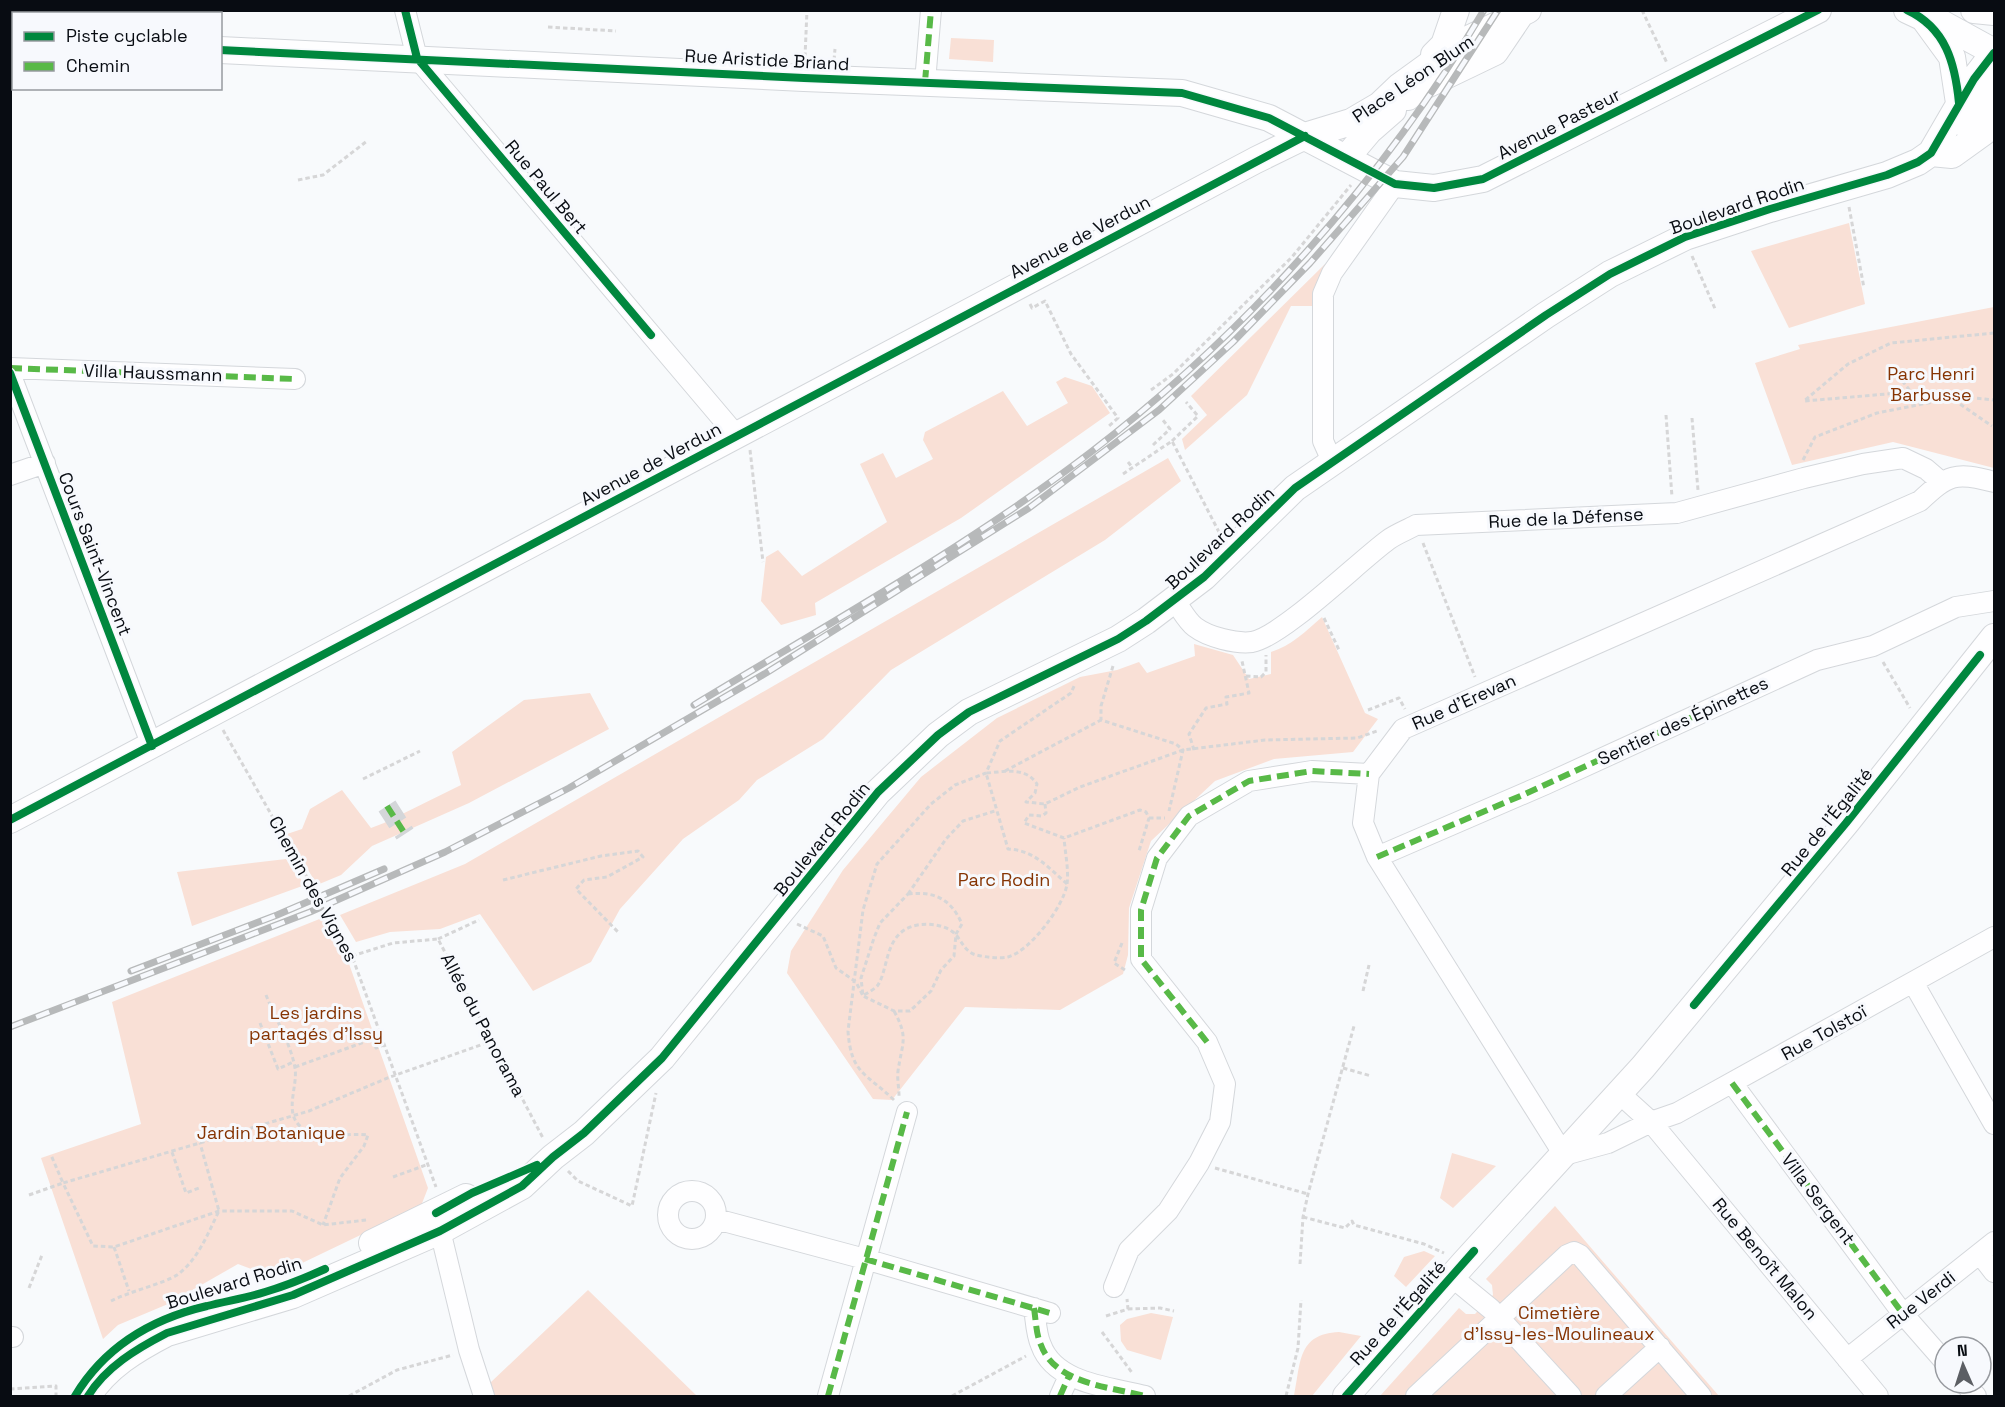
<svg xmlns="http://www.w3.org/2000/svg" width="2005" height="1407" viewBox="0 0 2005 1407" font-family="'Space Grotesk',sans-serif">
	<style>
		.green { fill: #f9e0d6 }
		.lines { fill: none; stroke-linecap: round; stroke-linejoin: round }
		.minor-tunnel { stroke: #d4d6d9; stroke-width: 20; stroke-dasharray: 20 10; stroke-linecap: butt }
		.minor-casing { stroke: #d4d7db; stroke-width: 22 }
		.major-casing { stroke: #d4d7db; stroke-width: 28 }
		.path { stroke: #d6d6d7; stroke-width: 3; stroke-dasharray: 4.5 3; stroke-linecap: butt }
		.minor { stroke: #fefeff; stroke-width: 20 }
		.major { stroke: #fefeff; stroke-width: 26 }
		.rail-casing { stroke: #b7b9ba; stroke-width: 7 }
		.rail { stroke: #f7f9fd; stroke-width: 4.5; stroke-dasharray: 14; stroke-linecap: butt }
		.quiet { stroke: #58b947; stroke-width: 6; stroke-dasharray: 12 6; stroke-linecap: butt }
		.cycleway-casing { stroke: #f7f9fd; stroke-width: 11 }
		.cycleway { stroke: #00873e; stroke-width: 8 }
		.labels { text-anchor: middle; stroke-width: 6; stroke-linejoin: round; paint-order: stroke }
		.street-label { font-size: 18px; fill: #080c12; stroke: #f7f9fd }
		.park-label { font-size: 18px; fill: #863403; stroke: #f7f9fd }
	</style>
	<rect width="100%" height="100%" fill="#f8fafc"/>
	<!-- green -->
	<path class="green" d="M 951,38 L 994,40 L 993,62 L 949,59 Z
		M 1849,223 L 1865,304 L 1789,328 L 1751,251 Z
		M 1325,264 L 1315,306 L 1291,306 L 1247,395 L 1185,450 L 1182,439 L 1207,415 L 1191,396 Z
		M 1994,307 L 1994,468 L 1893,442 L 1792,465 L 1755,363 L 1800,349 L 1798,345 Z
		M 1065,377 L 1092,386 L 1110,413 L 961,518 L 815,603 L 816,615 L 781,625 L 761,601 L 766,557 L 778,550 L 802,576 L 887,522 L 860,464 L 883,453 L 896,478 L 933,459 L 923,440 L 925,432 L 1003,391 L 1027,426 L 1068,403 L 1056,382 Z
		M 1168,458 L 1181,481 L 1105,540 L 891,670 L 823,739 L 757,780 L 739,800 L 683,839 L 620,909 L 591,962 L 533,991 L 480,914 L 440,929 L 390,932 L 356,942 L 340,915 L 465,864 Z
		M 1322,617 L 1365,713 L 1378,719 L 1353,752 L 1274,759 L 1215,781 L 1151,841 L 1129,908 L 1128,955 L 1123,974 L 1060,1010 L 965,1007 L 892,1100 L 873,1099 L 787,973 L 791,951 L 843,870 L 921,777 L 997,718 L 1080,677 L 1117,670 L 1139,662 L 1147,673 L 1195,656 L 1194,644 L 1233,655 L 1249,679 L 1271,674 L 1271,652 C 1291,646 1306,631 1322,617 Z
		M 590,693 L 609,729 L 469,803 L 372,846 L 341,875 L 317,885 L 287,834 L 302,829 L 310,809 L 342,790 L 371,828 L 384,823 L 461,785 L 452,752 L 524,700 Z
		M 286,859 L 305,885 L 192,926 L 177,872 Z
		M 322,918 L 347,958 L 428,1188 L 421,1206 L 273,1277 L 238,1264 L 168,1304 L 118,1325 L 103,1339 L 41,1158 L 141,1124 L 112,1002 Z
		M 1452,1153 L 1496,1166 L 1453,1208 L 1440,1198 Z
		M 1555,1206 L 1719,1396 L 1380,1396 L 1459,1308 L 1466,1314 L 1475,1314 L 1493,1295 L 1492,1285 L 1486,1279 Z
		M 1424,1251 L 1435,1256 L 1406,1287 L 1394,1276 L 1404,1257 Z
		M 588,1290 L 697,1396 L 495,1396 L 490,1383 Z
		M 1151,1313 L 1173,1317 L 1161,1360 L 1127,1350 L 1121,1341 L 1120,1325 L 1127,1319 Z
		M 1339,1332 L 1361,1336 L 1312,1396 L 1294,1396 C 1301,1363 1297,1334 1339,1332 Z"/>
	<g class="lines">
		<!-- minor-tunnel -->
		<path class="minor-tunnel" d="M 387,806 L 405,834"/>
		<defs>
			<path id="minor" d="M 405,10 L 417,58 L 736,435
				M 925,82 L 931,10
				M 10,368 L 295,379
				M 10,373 L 152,746
				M 1332,461 L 1323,441 L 1323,294 L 1332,273 L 1395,184
				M 10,475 L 45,463
				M 1994,482 C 1955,471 1948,475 1920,501 L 1403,729 L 1369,774 L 1363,823 L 1377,857 L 1564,1155 L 1608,1143 L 1651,1122 L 1677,1113 L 1994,937
				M 1175,601 C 1181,609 1187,621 1195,627 C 1208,637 1236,644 1252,642 C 1283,636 1358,562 1388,540 C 1396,534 1407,530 1416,525 L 1677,513 L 1804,478 L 1863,464 L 1903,458 L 1926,469 L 1940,481
				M 1377,857 L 1546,784 L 1817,660 L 1873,646 L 1956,607 L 1994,601
				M 1914,984 L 1994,1124
				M 1732,1083 L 1903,1314 L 1945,1362
				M 1619,1093 L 1651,1122 L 1878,1396
				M668 1215a24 24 0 1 1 48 0a24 24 0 1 1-48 0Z
				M 437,1218 L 469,1350 L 484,1396
				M 716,1219 L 865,1259 L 1050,1313
				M 1980,1254 L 1994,1272
				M 1452,1277 L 1491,1309 L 1571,1396
				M 1114,1287 L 1129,1250 L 1168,1211 L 1199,1163 L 1220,1122 L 1225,1084 L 1207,1042 L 1141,959 L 1141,910 L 1157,858 L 1189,816 L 1249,781 L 1312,771 L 1369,774
				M 1034,1308 C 1036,1321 1036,1334 1041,1345 C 1055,1384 1111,1387 1145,1396
				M 10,1337 L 13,1337
				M 1847,1359 L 1994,1242
				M 1964,1383 L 1976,1396
				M 828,1396 L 907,1112
				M 1060,1396 L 1069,1376
				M 1416,1396 L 1567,1255 L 1574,1252 L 1580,1255 L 1701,1396
				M 1606,1396 L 1660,1347"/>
			<path id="major" d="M 1907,10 L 1924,18 L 1932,18 L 1994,52
				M 1974,10 L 1994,12
				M 1925,20 L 1952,57 L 1959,103
				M 220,50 L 804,78 L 1182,93 L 1269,118 L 1395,184 L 1434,188 L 1483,179 L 1818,10
				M 10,53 L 14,53
				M 1434,55 L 1444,45 L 1456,10
				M 1408,97 L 1416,90 L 1495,52 L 1520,15
				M 1970,132 L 1986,107 L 1994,83
				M 1931,153 L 1952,155 L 1984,132 L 1994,118
				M 1347,157 L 1369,131 L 1393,110
				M 10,820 L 1256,160 L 1305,136 L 1351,122 L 1380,105 L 1400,86 L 1458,44 L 1528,10
				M 372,1243 L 466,1197
				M 88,1396 C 106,1367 136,1349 167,1333 L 293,1295 L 440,1231 L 522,1186 L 553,1157 L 584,1133 L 662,1058 L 878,792 L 938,735 L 969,712 L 1118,639 L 1146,621 L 1204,577 L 1295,488 L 1546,315 L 1610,274 L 1685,237 L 1770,209 L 1887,175 L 1918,162 L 1931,153 L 1974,79 L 1994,53
				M 1346,1396 L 1464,1263 L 1643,1067 L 1846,823 L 1994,637"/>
		</defs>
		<!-- minor casing -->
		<use href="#minor" class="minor-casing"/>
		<!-- major casing -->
		<use href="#major" class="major-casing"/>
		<!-- path -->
		<path class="path" d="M 1642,10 L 1667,63
			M 548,27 L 616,31
			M 805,57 L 807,10
			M 834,60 L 835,49
			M 298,180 L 323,175 L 367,141
			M 1849,207 L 1864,288
			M 1692,256 L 1716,311
			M 1030,304 L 1032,308 L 1045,301 L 1071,354 L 1118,418 L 1109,426
			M 1994,333 L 1891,343 L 1848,364 L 1804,401 L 1911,392 L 1994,400
			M 1893,369 L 1911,392
			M 1151,390 L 1173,374 L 1292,257 L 1351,185
			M 1954,400 L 1992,426
			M 1666,415 L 1672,497
			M 1692,418 L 1698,490
			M 1172,441 L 1198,416 L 1186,402
			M 1153,445 L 1170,429 L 1162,419
			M 750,450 L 763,562
			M 1803,460 L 1815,437 L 1877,413 L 1948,399
			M 1128,462 L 1132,467
			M 1123,474 L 1172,441 L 1220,534
			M 1423,543 L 1475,677
			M 1324,618 L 1339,650
			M 1883,662 L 1910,708
			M 1113,666 L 1101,706 L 1101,720 L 1176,744 L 1183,750 L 1169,811
			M 1246,676 L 1261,677 L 1266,672 L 1266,655
			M 1368,710 L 1399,698 L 1405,709
			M 223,730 L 352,956 L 436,1187
			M 1194,750 L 1189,734 L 1206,708 L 1227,704 L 1226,697 L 1249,693 L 1242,661
			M 1005,771 L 1101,720
			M 363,779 L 420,751
			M 1045,804 L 1046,813 L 1042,816 L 1029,815 L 1024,823 L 1064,838 L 1140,810 L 1146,812 L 1149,818 L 1139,851
			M 1149,818 L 1165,818
			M 503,880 L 601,856 L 638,851 L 643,857 L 607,877 L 584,880 L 576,889 L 619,933
			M 1067,884 C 1049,868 1034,850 1008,849 L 986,773 C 1004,772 1025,766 1037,784 L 1035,793 L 1026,802 L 1045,804 L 1080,787 L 1183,750 L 1265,740 L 1357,738 L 1377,731
			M 908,894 C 935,891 951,899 962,924 L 956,934 L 954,956 L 941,970 L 931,991 L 910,1011 L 894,1011 L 863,996 L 861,978 L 874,938 L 880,923 Z
			M 908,894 L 946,839 L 963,821 L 995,811
			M 797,924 L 823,936 L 836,968 L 856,982 L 863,996 C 867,993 875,989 878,985 C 888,969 885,941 906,929 C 920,921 947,923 957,936 C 963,944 966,952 976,955 C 985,957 1000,959 1008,957 C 1030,951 1064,906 1067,884 C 1069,870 1065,852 1064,838
			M 438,939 L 479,920
			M 1122,943 L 1114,963 L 1125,970
			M 352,956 L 393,943 L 438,939 L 543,1138
			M 1363,991 L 1369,965
			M 266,995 C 275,1018 291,1044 295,1068 C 298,1086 284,1112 300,1126 C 318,1142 347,1132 368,1135 L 364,1146 L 340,1178 L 323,1225
			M 894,1011 C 909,1038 902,1043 898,1071 C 897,1079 899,1088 899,1096
			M 260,1023 L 278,1069 L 293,1062
			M 295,1067 L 373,1039 L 376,1048 L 384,1045
			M 1343,1068 L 1371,1076
			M 894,1100 C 866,1073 851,1074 848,1031 L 863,910 L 877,864 L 931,804 L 955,785 L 986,773 L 1000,741 L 1071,693 L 1075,684
			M 172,1152 L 186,1193 L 199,1188
			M 1215,1168 L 1308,1194
			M 568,1171 L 578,1181 L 632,1206 L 656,1093
			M 393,1177 L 426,1165
			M 29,1195 L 63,1183 L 51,1155
			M 1303,1217 L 1345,1228 L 1352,1221 L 1354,1225 L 1424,1244 L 1444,1253
			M 366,1220 L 323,1225 L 292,1211 L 219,1211 L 114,1247 L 93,1246 L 63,1183 L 309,1111 L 390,1077 L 492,1041
			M 114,1247 L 129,1291
			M 1300,1264 L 1303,1217 L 1308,1194 L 1354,1026
			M 29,1288 L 42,1255
			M 111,1301 C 128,1292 165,1283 177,1275 C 198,1260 208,1233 219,1211 L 200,1143
			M 1128,1309 L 1160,1308 L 1174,1311
			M 1106,1316 L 1128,1309 L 1127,1299
			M 1102,1332 L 1133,1374
			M 10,1389 L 56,1386 L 56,1396
			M 349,1396 L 397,1370 L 453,1355
			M 952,1396 L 1026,1356
			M 1286,1396 L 1298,1348 L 1301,1300"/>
		<!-- minor -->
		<use href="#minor" class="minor"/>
		<!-- major -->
		<use href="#major" class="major"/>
		<defs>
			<path id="rail" d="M 694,705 C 828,624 967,547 1091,452 C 1247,332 1383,180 1484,10
				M 131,971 L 277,915 L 384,869
				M 10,1027 L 310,912 L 445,852 L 569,788 L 766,673 L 1029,508 L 1159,410 L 1233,342 L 1310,263 L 1403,157 L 1498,10"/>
		</defs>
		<!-- rail casing -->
		<use href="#rail" class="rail-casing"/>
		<!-- rail -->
		<use href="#rail" class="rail"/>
		<!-- quiet -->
		<path class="quiet" d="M 925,82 L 931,10
			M 10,368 L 295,379
			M 387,806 L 405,834
			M 1377,857 L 1525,794 L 1749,691
			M 1207,1042 L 1141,959 L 1141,910 L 1157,858 L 1189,816 L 1249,781 L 1312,771 L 1369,774
			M 1732,1083 L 1903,1314
			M 865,1259 L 1050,1313
			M 1034,1308 C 1036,1321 1036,1334 1041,1345 C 1055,1384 1111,1387 1145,1396
			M 828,1396 L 907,1112
			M 1060,1396 L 1069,1376"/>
		<defs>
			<path id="cycleway" d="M 405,10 L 417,58 L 651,335
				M 1907,10 C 1946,28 1955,63 1959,103
				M 220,50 L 804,78 L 1182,93 L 1269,118 L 1395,184 L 1434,188 L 1483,179 L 1818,10
				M 10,373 L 152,746
				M 10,820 L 1305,136
				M 1694,1005 L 1846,823 L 1980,655
				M 436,1213 L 472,1193 L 537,1165
				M 75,1396 C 104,1348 151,1319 207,1306 C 226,1301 246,1298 265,1292 C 285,1286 305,1278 325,1269
				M 88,1396 C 106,1367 136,1349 167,1333 L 293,1295 L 440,1231 L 522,1186 L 553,1157 L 584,1133 L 662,1058 L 878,792 L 938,735 L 969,712 L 1118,639 L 1146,621 L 1204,577 L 1295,488 L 1546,315 L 1610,274 L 1685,237 L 1770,209 L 1887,175 L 1918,162 L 1931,153 L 1974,79 L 1994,53
				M 1346,1396 L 1474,1251"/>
		</defs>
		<!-- cycleway casing -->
		<use href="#cycleway" class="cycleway-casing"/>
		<!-- cycleway -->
		<use href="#cycleway" class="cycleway"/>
	</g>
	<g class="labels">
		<!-- street labels -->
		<g class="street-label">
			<text transform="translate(767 60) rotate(3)" y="6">Rue Aristide Briand</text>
			<text transform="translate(1413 79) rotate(-34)" y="6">Place Léon Blum</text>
			<text transform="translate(1559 124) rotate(-27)" y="6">Avenue Pasteur</text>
			<text transform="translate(546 187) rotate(50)" y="6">Rue Paul Bert</text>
			<text transform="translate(1737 206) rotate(-19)" y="6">Boulevard Rodin</text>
			<text transform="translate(1080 237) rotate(-28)" y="6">Avenue de Verdun</text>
			<text transform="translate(153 373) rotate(2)" y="6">Villa Haussmann</text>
			<text transform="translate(651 464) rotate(-28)" y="6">Avenue de Verdun</text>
			<text transform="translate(1566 518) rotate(-3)" y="6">Rue de la Défense</text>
			<text transform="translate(1220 538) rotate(-43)" y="6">Boulevard Rodin</text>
			<text transform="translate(95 554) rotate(69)" y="6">Cours Saint-Vincent</text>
			<text transform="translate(1464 702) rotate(-24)" y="6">Rue d'Erevan</text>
			<text transform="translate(1683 721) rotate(-25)" y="6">Sentier des Épinettes</text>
			<text transform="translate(1827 822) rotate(-51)" y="6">Rue de l'Égalité</text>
			<text transform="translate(822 839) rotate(-51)" y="6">Boulevard Rodin</text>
			<text transform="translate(313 889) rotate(61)" y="6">Chemin des Vignes</text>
			<text transform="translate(483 1025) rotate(62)" y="6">Allée du Panorama</text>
			<text transform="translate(1824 1033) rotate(-29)" y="6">Rue Tolstoï</text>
			<text transform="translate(1818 1199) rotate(53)" y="6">Villa Sergent</text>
			<text transform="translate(1765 1259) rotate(50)" y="6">Rue Benoît Malon</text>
			<text transform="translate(234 1283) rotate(-17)" y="6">Boulevard Rodin</text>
			<text transform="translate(1921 1300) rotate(-38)" y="6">Rue Verdi</text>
			<text transform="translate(1398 1313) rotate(-48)" y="6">Rue de l'Égalité</text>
		</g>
		<!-- park labels -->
		<g class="park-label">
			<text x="1931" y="380">Parc Henri<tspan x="1931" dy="21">Barbusse</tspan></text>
			<text x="1004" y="886">Parc Rodin</text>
			<text x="316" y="1019">Les jardins<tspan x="316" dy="21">partagés d'Issy</tspan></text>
			<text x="271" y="1139">Jardin Botanique</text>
			<text x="1559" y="1319">Cimetière<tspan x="1559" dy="21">d'Issy-les-Moulineaux</tspan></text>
		</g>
	</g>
	<!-- border -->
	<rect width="2005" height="1407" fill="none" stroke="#080c12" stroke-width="24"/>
	<!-- legend -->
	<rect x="12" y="12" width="210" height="78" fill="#f7f9fd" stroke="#979a9f" stroke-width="1.5"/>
	<rect x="24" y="32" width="30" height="9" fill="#00873e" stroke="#979a9f" stroke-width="1.5"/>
	<text x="66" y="42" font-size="18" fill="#080c12">Piste cyclable</text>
	<rect x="24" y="62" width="30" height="9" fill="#58b947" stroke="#979a9f" stroke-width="1.5"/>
	<text x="66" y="72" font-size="18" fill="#080c12">Chemin</text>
	<!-- north arrow -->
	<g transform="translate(1963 1365) rotate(357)"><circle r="28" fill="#f7f9fd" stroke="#979a9f" stroke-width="1.5"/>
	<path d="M0-4.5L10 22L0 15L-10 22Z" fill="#5c5f64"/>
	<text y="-9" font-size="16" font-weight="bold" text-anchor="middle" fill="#080c12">N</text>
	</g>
</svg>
